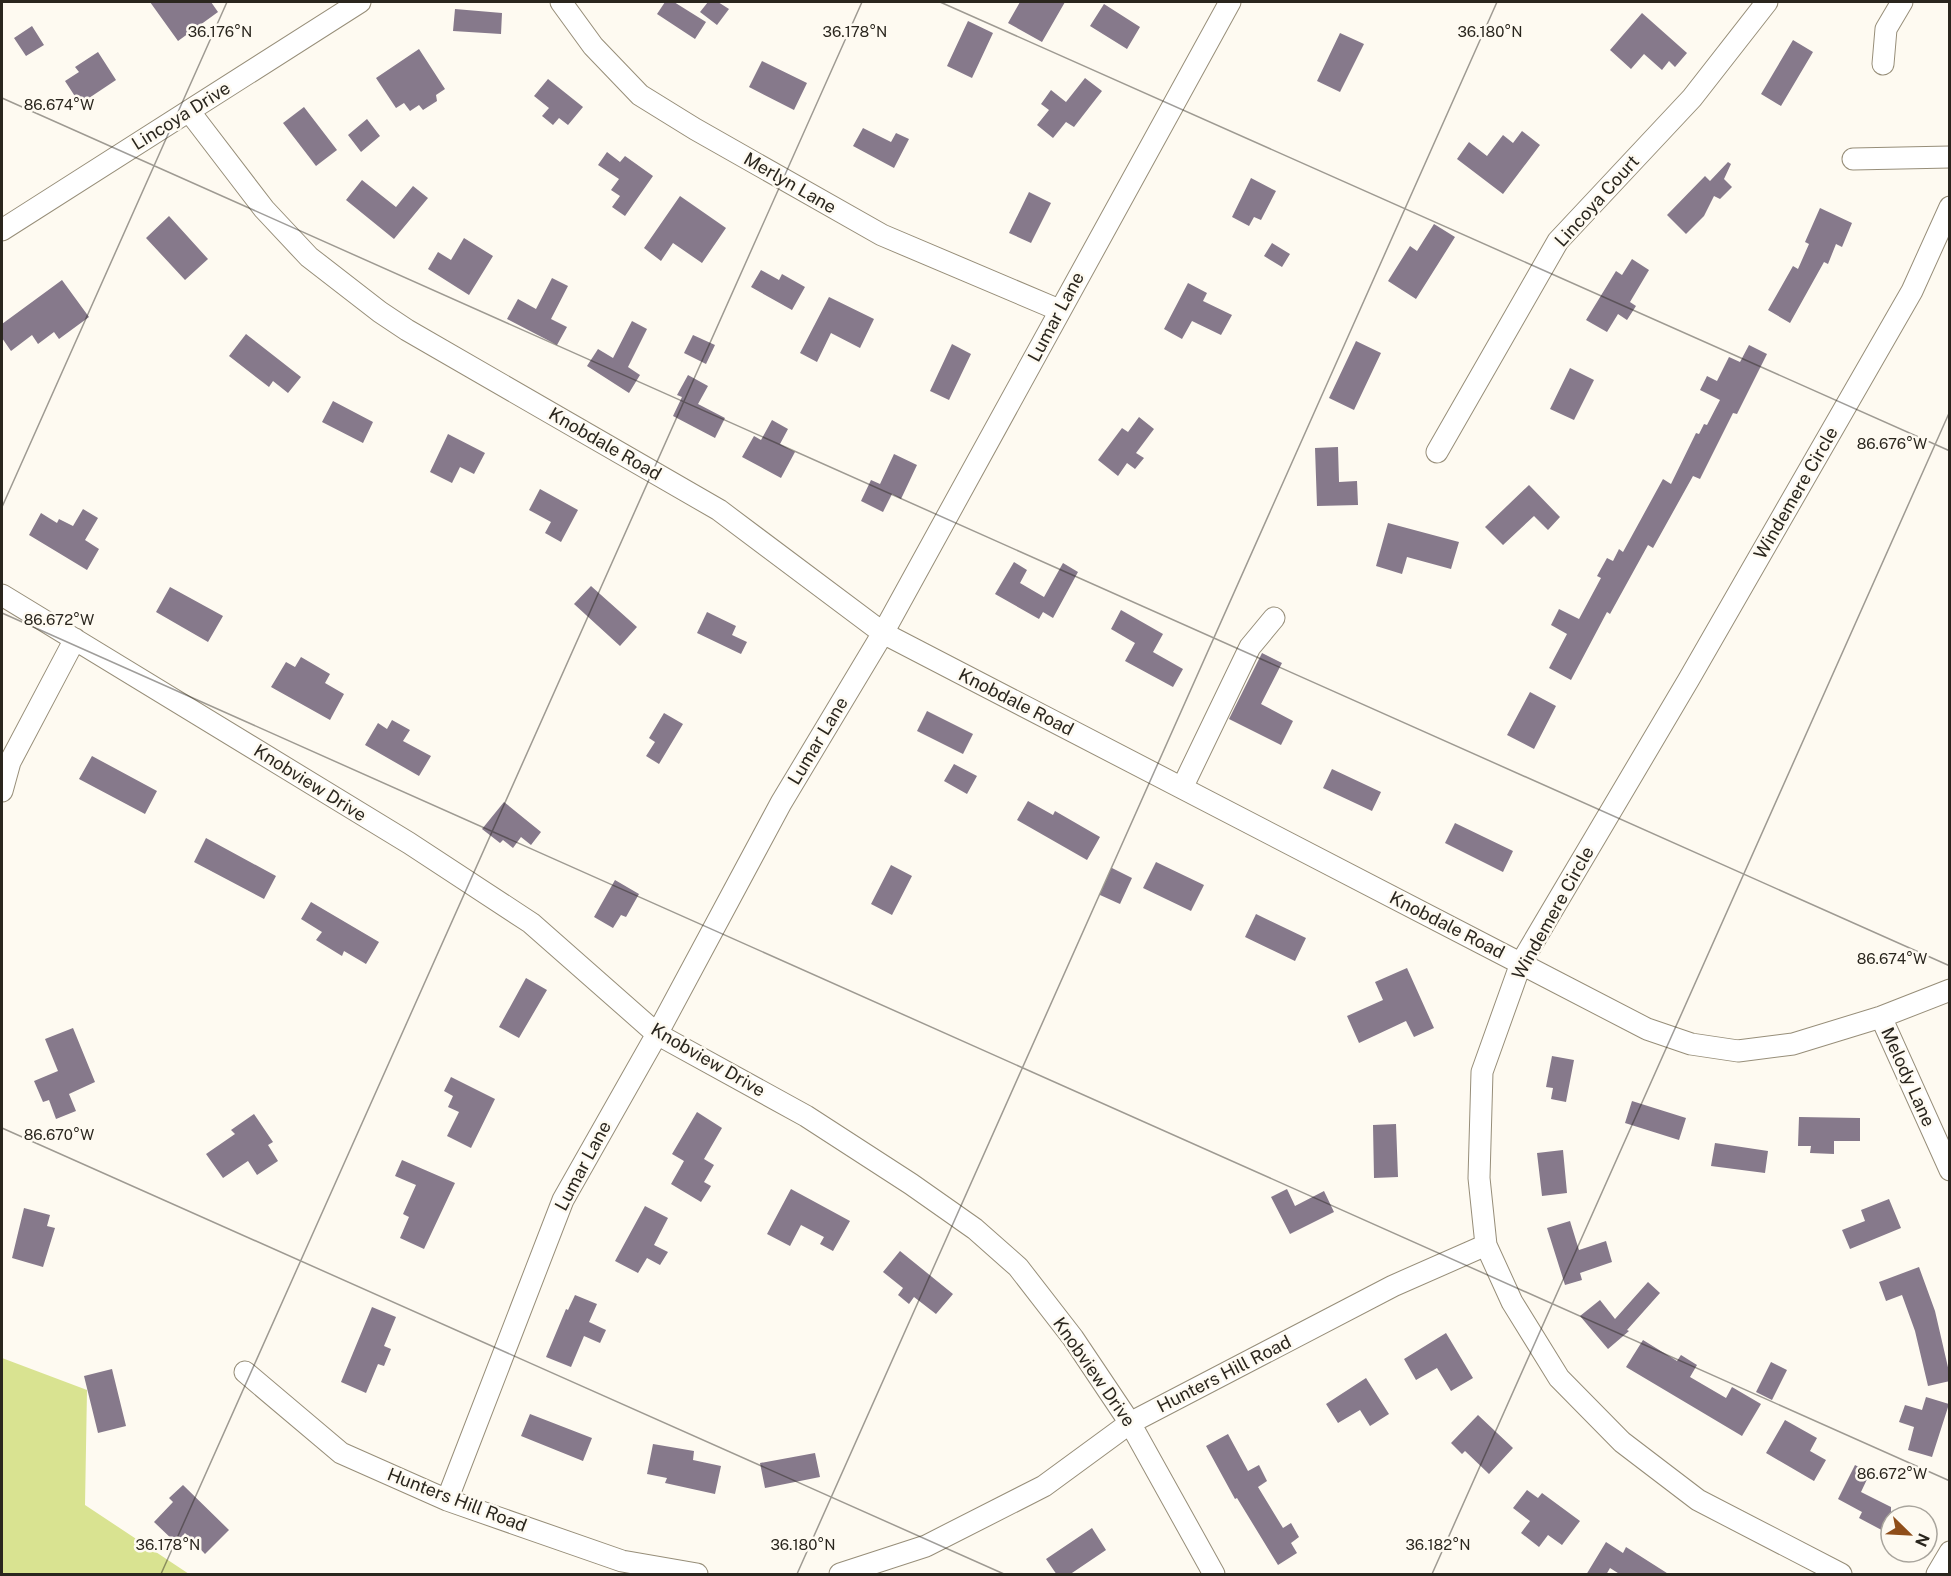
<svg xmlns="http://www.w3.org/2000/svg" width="1951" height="1576" viewBox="0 0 1951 1576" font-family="'Public Sans',sans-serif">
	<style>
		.green { fill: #d9e391 }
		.building { fill: #86798b }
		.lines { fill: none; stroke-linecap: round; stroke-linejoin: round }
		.minor-casing { stroke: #978e79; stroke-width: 23 }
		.minor { stroke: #fff; stroke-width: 21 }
		.ticks { fill: none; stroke: #2a261e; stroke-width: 1.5; stroke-opacity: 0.45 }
		.labels { text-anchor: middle; stroke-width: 5; stroke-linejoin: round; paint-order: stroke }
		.street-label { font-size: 18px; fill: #2a261e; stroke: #fefaf1 }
		.ticks-label { font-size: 15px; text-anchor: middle; fill: #2a261e; stroke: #fefaf1; stroke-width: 5; stroke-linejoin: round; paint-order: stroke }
	</style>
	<rect width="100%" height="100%" fill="#fefaf1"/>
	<!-- green -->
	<path class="green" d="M 2,1358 L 87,1390 L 85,1505 L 189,1574 L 2,1574 Z"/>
	<!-- building -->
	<path class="building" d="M 150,2 L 211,2 L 218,12 L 178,41 Z
		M 665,2 L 674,2 L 706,22 L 695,39 L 657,14 Z
		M 708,2 L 718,2 L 729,9 L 717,25 L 700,12 Z
		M 1020,2 L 1065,2 L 1042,42 L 1008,23 Z
		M 1104,4 L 1140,27 L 1127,49 L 1090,26 Z
		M 455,9 L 502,13 L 501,34 L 453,31 Z
		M 1642,13 L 1687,53 L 1675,67 L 1669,61 L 1662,70 L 1644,54 L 1631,69 L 1610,50 Z
		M 968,21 L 993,33 L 972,78 L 947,66 Z
		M 32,26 L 44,45 L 26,56 L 14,38 Z
		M 1340,33 L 1364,44 L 1340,92 L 1317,81 Z
		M 1793,40 L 1813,52 L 1781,106 L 1761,94 Z
		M 419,49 L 445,89 L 436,95 L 437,101 L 423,110 L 419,105 L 410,111 L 404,103 L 396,108 L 376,78 Z
		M 98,52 L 116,80 L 80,104 L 65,81 L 79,72 L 75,67 Z
		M 762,61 L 807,83 L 794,110 L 749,87 Z
		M 1085,78 L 1102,91 L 1074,127 L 1066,122 L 1053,138 L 1037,125 L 1049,110 L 1041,104 L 1051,90 L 1066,102 Z
		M 548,79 L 583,107 L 568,125 L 559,118 L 553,125 L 542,116 L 549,108 L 534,96 Z
		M 304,107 L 337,150 L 316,166 L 283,123 Z
		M 367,119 L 380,136 L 361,152 L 348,135 Z
		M 863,128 L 891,142 L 896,133 L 909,139 L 894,168 L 853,146 Z
		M 1522,131 L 1540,145 L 1503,194 L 1457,159 L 1469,142 L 1487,156 L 1503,135 L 1513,143 Z
		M 607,152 L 620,162 L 625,156 L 653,176 L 625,216 L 612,207 L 620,196 L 611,190 L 619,179 L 598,165 Z
		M 1728,162 L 1731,164 L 1724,179 L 1732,187 L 1720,199 L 1714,196 L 1704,216 L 1686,234 L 1667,215 L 1705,176 L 1710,181 Z
		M 1251,178 L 1276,191 L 1261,220 L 1254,217 L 1249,226 L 1232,217 Z
		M 362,180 L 396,207 L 413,186 L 428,198 L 394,239 L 346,200 Z
		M 1029,192 L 1051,203 L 1031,243 L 1009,233 Z
		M 680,196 L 726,228 L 702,263 L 673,243 L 661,261 L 644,248 Z
		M 1820,208 L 1852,223 L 1842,247 L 1836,244 L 1828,264 L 1824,262 L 1790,323 L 1768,310 L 1793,266 L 1798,269 L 1809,244 L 1805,242 Z
		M 169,216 L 208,259 L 185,280 L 146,238 Z
		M 1434,224 L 1455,237 L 1416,299 L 1388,281 L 1410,246 L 1417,251 Z
		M 464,238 L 493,256 L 469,295 L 428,269 L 438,252 L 451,260 Z
		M 1272,243 L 1290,254 L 1282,267 L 1264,256 Z
		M 1632,259 L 1649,270 L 1630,302 L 1636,306 L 1627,320 L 1618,314 L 1607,332 L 1586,320 L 1616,271 L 1622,275 Z
		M 761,270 L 779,280 L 782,274 L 805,287 L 792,310 L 751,287 Z
		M 552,278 L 568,286 L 551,319 L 567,327 L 557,345 L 507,319 L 518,299 L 536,309 Z
		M 62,280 L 89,317 L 59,339 L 54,332 L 38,344 L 32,335 L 11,351 L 2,338 L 2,324 Z
		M 1188,283 L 1207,293 L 1203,301 L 1232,315 L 1221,335 L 1192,321 L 1182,339 L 1164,329 Z
		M 829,297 L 874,319 L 860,348 L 831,333 L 817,362 L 800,353 Z
		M 632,321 L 647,329 L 628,367 L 640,375 L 629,393 L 587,366 L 598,349 L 613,358 Z
		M 246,334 L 301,377 L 288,393 L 273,381 L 269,387 L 229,356 Z
		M 693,335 L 715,345 L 706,364 L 684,353 Z
		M 1356,341 L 1381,353 L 1354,410 L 1329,398 Z
		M 952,344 L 971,354 L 949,400 L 930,391 Z
		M 1749,345 L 1767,354 L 1737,414 L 1733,413 L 1700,479 L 1693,476 L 1653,548 L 1648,545 L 1610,614 L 1607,612 L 1571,680 L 1549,668 L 1567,634 L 1551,625 L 1559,609 L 1579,619 L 1601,578 L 1597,576 L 1607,558 L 1613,561 L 1619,549 L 1623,552 L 1663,479 L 1671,484 L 1696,433 L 1699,434 L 1704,424 L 1707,425 L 1720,400 L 1700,390 L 1707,376 L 1717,381 L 1729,357 L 1740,362 Z
		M 1570,368 L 1594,380 L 1574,420 L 1550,409 Z
		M 688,375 L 708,386 L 698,404 L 725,418 L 715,438 L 673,416 L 682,397 L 677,395 Z
		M 333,401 L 373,422 L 363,443 L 322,422 Z
		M 1139,417 L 1154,429 L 1136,453 L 1144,458 L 1135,469 L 1127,463 L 1118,476 L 1098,460 L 1122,428 L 1128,432 Z
		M 772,420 L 788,429 L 780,444 L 795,452 L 781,478 L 742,457 L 754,436 L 761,440 Z
		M 448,434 L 485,453 L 474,474 L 460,467 L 452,483 L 430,472 Z
		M 1338,447 L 1339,482 L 1357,481 L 1358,505 L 1317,506 L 1315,448 Z
		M 894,454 L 917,465 L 901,499 L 892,494 L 883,512 L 861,501 L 871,480 L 880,484 Z
		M 1529,485 L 1560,517 L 1548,530 L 1534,516 L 1503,545 L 1485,527 Z
		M 540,489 L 578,510 L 561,542 L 545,533 L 551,522 L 529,510 Z
		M 83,509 L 98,518 L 85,540 L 99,549 L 87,570 L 29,535 L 41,513 L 57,523 L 59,519 L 73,526 Z
		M 1388,523 L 1459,542 L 1451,569 L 1407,557 L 1402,574 L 1376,566 Z
		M 1014,562 L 1027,570 L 1020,583 L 1044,597 L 1063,563 L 1078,572 L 1053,618 L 1043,612 L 1039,619 L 995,594 Z
		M 591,586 L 637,627 L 620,646 L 574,604 Z
		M 170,587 L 223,616 L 208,642 L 156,612 Z
		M 1121,610 L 1163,634 L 1153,652 L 1183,669 L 1173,687 L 1125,661 L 1135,643 L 1111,629 Z
		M 707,612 L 736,626 L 732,635 L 747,642 L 741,654 L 697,633 Z
		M 1262,653 L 1282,663 L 1261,704 L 1293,721 L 1281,745 L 1229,719 Z
		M 301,657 L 330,674 L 325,683 L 344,694 L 330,720 L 271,687 L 286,662 L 295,667 Z
		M 1530,692 L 1556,706 L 1534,749 L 1507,735 Z
		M 927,711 L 973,734 L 963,754 L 917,731 Z
		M 664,713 L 683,724 L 659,764 L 646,756 L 655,742 L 649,738 Z
		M 392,720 L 410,730 L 403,741 L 431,756 L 419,776 L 365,745 L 378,723 L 387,729 Z
		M 92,756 L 157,791 L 145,814 L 79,779 Z
		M 954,764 L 977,776 L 967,794 L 944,781 Z
		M 1332,769 L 1381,792 L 1372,811 L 1323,788 Z
		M 1028,801 L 1053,815 L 1055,811 L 1100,837 L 1087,860 L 1017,820 Z
		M 504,802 L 541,832 L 531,845 L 521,837 L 513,848 L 503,840 L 500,843 L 482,829 Z
		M 1455,823 L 1513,851 L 1503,872 L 1445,843 Z
		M 206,838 L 276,876 L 264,899 L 194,862 Z
		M 1156,862 L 1204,885 L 1191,911 L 1143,888 Z
		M 891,865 L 912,876 L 892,915 L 871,904 Z
		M 1112,868 L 1132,878 L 1120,904 L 1100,895 Z
		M 615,880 L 639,894 L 626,917 L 621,915 L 613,928 L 594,917 Z
		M 311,902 L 379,942 L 366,964 L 344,951 L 342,956 L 316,940 L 322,932 L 301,919 Z
		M 1256,914 L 1306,938 L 1295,961 L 1245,937 Z
		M 1407,968 L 1434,1028 L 1414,1037 L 1406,1021 L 1359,1043 L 1347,1016 L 1383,1000 L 1375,982 Z
		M 526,978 L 547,990 L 519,1038 L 499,1027 Z
		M 73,1028 L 95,1082 L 69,1094 L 76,1111 L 56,1119 L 49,1100 L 43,1102 L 34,1081 L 58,1071 L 45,1039 Z
		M 1552,1056 L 1574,1060 L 1566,1102 L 1551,1099 L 1553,1088 L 1546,1087 Z
		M 451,1077 L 495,1099 L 471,1148 L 447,1136 L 459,1112 L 448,1107 L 453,1096 L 444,1091 Z
		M 1632,1101 L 1686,1118 L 1679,1140 L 1625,1123 Z
		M 697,1112 L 722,1128 L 704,1159 L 714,1165 L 704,1182 L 711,1186 L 701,1202 L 671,1184 L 684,1161 L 672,1154 Z
		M 254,1114 L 273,1142 L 268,1145 L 278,1161 L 257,1175 L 248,1161 L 223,1178 L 206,1154 L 235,1134 L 231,1130 Z
		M 1799,1117 L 1860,1118 L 1860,1141 L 1834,1141 L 1834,1154 L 1810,1153 L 1811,1146 L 1798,1146 Z
		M 1396,1124 L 1398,1177 L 1374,1178 L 1373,1125 Z
		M 1715,1143 L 1768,1151 L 1765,1173 L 1711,1166 Z
		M 1563,1150 L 1567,1193 L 1542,1196 L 1537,1153 Z
		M 402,1160 L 455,1183 L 424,1249 L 400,1238 L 409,1217 L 403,1214 L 416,1185 L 395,1176 Z
		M 791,1189 L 850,1221 L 833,1251 L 820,1244 L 824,1237 L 801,1225 L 790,1246 L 767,1234 Z
		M 1287,1189 L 1295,1206 L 1324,1191 L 1334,1212 L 1290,1234 L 1271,1197 Z
		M 1889,1199 L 1901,1228 L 1850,1249 L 1842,1230 L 1865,1221 L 1861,1210 Z
		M 645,1206 L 668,1218 L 654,1245 L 668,1252 L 660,1265 L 647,1258 L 638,1273 L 615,1261 Z
		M 24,1208 L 50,1215 L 47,1226 L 55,1228 L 43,1267 L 12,1258 Z
		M 1570,1221 L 1579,1250 L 1606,1241 L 1612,1262 L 1580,1273 L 1582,1280 L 1565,1285 L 1547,1228 Z
		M 900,1251 L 953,1294 L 936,1314 L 914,1297 L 909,1304 L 898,1295 L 903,1288 L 883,1272 Z
		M 1919,1267 L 1935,1311 L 1950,1376 L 1950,1381 L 1928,1386 L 1915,1331 L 1902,1295 L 1886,1301 L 1879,1282 Z
		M 1648,1282 L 1660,1293 L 1627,1330 L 1629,1331 L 1608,1349 L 1580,1316 L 1600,1300 L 1615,1319 Z
		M 575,1295 L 597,1304 L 589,1322 L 606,1330 L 600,1343 L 584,1336 L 571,1367 L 546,1357 L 566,1309 L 568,1310 Z
		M 372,1307 L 396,1317 L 384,1346 L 391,1349 L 384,1366 L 378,1364 L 366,1393 L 341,1382 Z
		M 1446,1333 L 1473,1378 L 1451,1391 L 1437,1368 L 1416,1380 L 1404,1359 Z
		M 1643,1340 L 1677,1361 L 1681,1355 L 1697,1365 L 1690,1377 L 1726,1398 L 1732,1387 L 1761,1404 L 1742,1436 L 1626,1367 Z
		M 1771,1362 L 1787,1370 L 1772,1400 L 1756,1392 Z
		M 112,1369 L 126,1426 L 98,1433 L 84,1376 Z
		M 1366,1378 L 1389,1414 L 1370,1426 L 1360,1410 L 1338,1423 L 1326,1404 Z
		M 1926,1397 L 1949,1404 L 1932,1457 L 1908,1450 L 1914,1427 L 1899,1422 L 1905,1405 L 1922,1410 Z
		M 530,1414 L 592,1438 L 583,1461 L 521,1436 Z
		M 1478,1415 L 1513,1448 L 1489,1474 L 1465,1451 L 1462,1454 L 1451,1443 Z
		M 1785,1420 L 1817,1438 L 1810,1451 L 1826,1460 L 1814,1481 L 1766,1453 Z
		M 1228,1434 L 1248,1471 L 1259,1465 L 1267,1481 L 1258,1487 L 1283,1528 L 1291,1523 L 1299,1537 L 1291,1543 L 1297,1553 L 1278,1565 L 1237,1498 L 1235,1499 L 1206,1446 Z
		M 653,1444 L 694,1451 L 693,1460 L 721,1466 L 715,1494 L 665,1483 L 667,1478 L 647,1474 Z
		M 815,1453 L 820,1477 L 765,1488 L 760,1463 Z
		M 1855,1465 L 1870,1473 L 1861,1492 L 1891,1507 L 1891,1535 L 1859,1518 L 1862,1512 L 1838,1499 Z
		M 183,1485 L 229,1530 L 205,1554 L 185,1533 L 176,1543 L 154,1522 L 173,1502 L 169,1498 Z
		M 1527,1490 L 1538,1498 L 1542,1493 L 1580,1521 L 1562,1545 L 1548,1535 L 1539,1547 L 1521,1533 L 1530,1521 L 1513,1508 Z
		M 1092,1528 L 1106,1550 L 1069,1575 L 1057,1575 L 1046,1559 Z
		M 1606,1542 L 1623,1553 L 1626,1547 L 1670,1575 L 1621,1575 L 1610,1568 L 1606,1575 L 1586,1575 Z"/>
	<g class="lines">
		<defs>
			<path id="minor" d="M 561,2 L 593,46 L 640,95 L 695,129 L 882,235 L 1059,310
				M 1883,64 L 1886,29 L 1902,2
				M 189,111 L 264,209 L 309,257 L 380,312 L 407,330 L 719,510 L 883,633 L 1647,1029 L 1691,1044 L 1738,1051 L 1793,1044 L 1881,1017 L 1950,990
				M 1853,159 L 1950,157
				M 2,230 L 360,2
				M 1437,452 L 1558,241 L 1692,98 L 1767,2
				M 2,595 L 409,843 L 531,923 L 657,1034 L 806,1116 L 911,1184 L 975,1229 L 1018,1267 L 1073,1338 L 1130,1423 L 1214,1574
				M 1182,788 L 1250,647 L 1274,618
				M 2,791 L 10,762 L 75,639
				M 1881,1017 L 1950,1170
				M 245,1372 L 341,1453 L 447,1500 L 622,1561 L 697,1574
				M 447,1500 L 563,1200 L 657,1034 L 781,803 L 883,633 L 1230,2
				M 840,1574 L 926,1546 L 1044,1486 L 1130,1423 L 1393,1286 L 1486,1245
				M 1841,1574 L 1698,1500 L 1622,1442 L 1559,1378 L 1512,1302 L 1486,1245 L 1479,1178 L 1482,1072 L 1521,963 L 1689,679 L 1912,291 L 1950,207
				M 1937,1574 L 1950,1552"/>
		</defs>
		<!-- minor casing -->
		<use href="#minor" class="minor-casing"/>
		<!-- minor -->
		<use href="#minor" class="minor"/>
	</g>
	<!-- ticks -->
	<path class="ticks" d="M 940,2 L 1950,451M 2,98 L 1950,966M 2,507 L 227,2M 2,613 L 1950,1481M 2,1128 L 1004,1574M 161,1574 L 862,2M 797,1574 L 1497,2M 1432,1574 L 1950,411"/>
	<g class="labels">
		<!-- street labels -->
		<g class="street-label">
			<text transform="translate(181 116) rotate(-32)" y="6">Lincoya Drive</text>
			<text transform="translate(790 183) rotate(30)" y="6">Merlyn Lane</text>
			<text transform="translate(1597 201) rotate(-48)" y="6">Lincoya Court</text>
			<text transform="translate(1056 317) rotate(-62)" y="6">Lumar Lane</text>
			<text transform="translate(605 444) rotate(30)" y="6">Knobdale Road</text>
			<text transform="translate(1796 493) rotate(-60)" y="6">Windemere Circle</text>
			<text transform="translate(1016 702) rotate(27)" y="6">Knobdale Road</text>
			<text transform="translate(818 741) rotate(-59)" y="6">Lumar Lane</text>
			<text transform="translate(310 783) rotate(32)" y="6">Knobview Drive</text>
			<text transform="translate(1553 913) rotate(-61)" y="6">Windemere Circle</text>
			<text transform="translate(1447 925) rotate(27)" y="6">Knobdale Road</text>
			<text transform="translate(708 1060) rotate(30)" y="6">Knobview Drive</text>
			<text transform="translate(1908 1077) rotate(66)" y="6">Melody Lane</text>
			<text transform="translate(583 1166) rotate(-62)" y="6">Lumar Lane</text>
			<text transform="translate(1094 1372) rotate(55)" y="6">Knobview Drive</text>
			<text transform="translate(1224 1374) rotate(-27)" y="6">Hunters Hill Road</text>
			<text transform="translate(457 1500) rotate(21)" y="6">Hunters Hill Road</text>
		</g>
	</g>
	<g class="ticks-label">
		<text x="220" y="37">36.176°N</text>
		<text x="855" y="37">36.178°N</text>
		<text x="1490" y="37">36.180°N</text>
		<text x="59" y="110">86.674°W</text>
		<text x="1892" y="449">86.676°W</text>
		<text x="59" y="625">86.672°W</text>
		<text x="1892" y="964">86.674°W</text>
		<text x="59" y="1140">86.670°W</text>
		<text x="1892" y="1479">86.672°W</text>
		<text x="168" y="1550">36.178°N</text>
		<text x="803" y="1550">36.180°N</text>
		<text x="1438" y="1550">36.182°N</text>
	</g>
	<!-- border -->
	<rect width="1951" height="1576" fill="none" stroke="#2a261e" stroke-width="6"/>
	<!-- north arrow -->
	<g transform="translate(1909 1534) rotate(114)"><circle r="28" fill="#fefaf1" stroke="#a9a59d" stroke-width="1.5"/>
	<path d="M0-4.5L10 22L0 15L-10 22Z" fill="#8f4e1a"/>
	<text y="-9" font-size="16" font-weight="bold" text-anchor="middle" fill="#2a261e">N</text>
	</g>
</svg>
